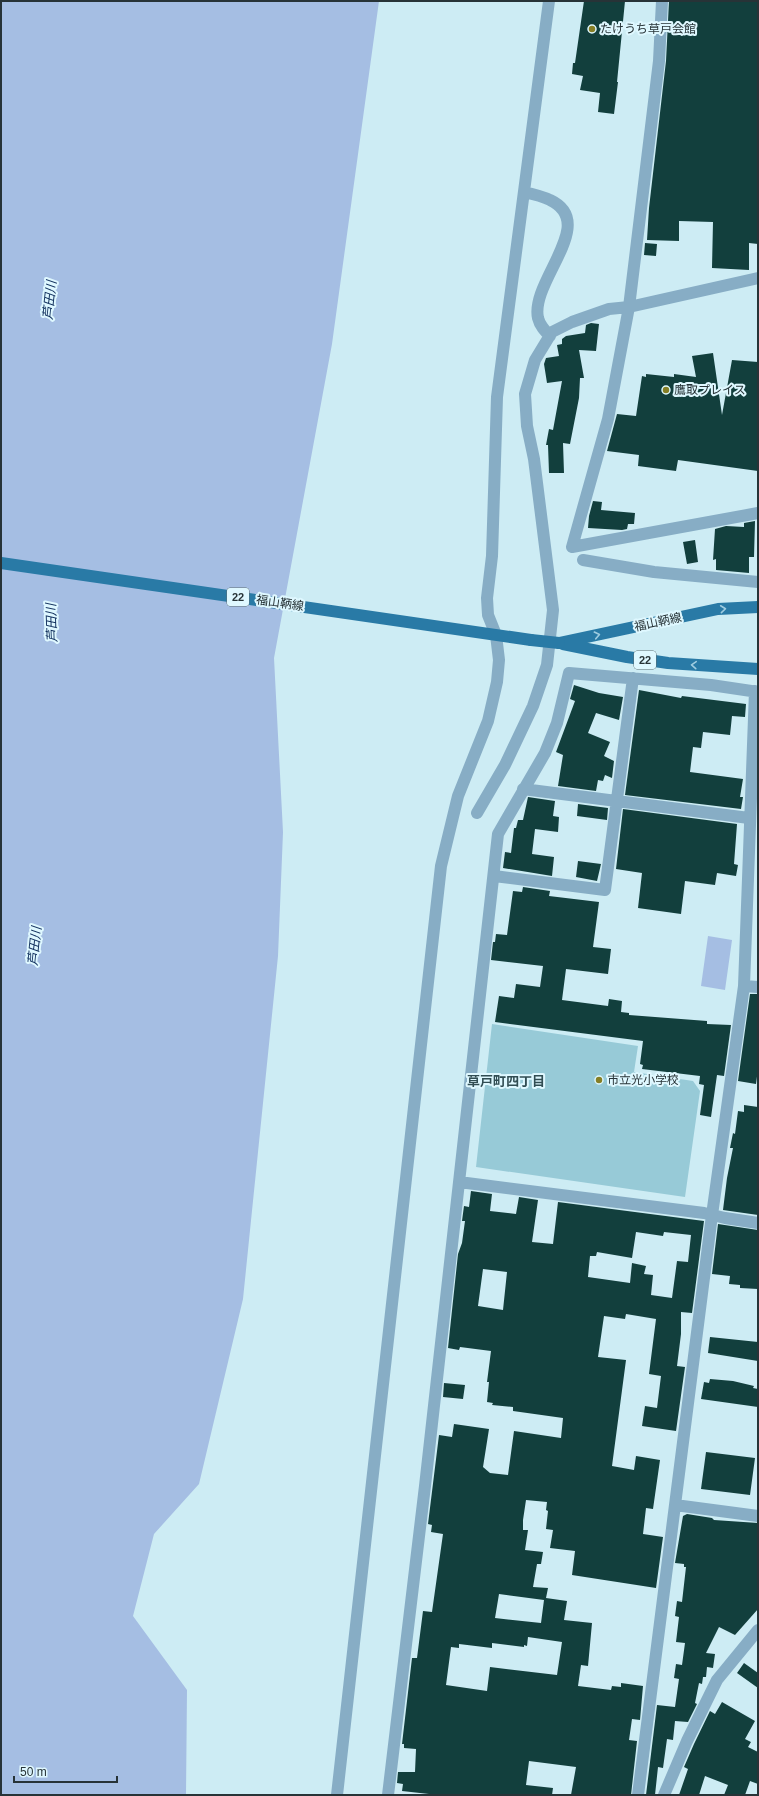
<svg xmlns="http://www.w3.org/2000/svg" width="759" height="1796" viewBox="0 0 759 1796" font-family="Helvetica,'Noto Sans JP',sans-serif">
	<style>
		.green { fill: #97cad7 }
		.water { fill: #a5bee3 }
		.building { fill: #123f3d; fill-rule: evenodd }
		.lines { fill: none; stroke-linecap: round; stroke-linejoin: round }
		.minor { stroke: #87adc5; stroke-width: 12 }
		.major { stroke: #297aa6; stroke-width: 12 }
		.major-bridge { stroke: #297aa6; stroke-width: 12 }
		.oneway { stroke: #9fcce0 }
		.poi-dot { fill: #867f26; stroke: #dff8ff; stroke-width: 1.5 }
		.labels { text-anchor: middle; stroke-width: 4; stroke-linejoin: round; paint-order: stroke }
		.shield { fill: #dff8ff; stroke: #5e6e73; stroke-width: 1 }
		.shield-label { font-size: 11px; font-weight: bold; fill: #273337 }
		.poi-label { font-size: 12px; fill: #273337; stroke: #dff8ff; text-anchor: start }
		.street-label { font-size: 12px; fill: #273337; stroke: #dff8ff }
		.water-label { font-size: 13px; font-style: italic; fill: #0e2d5b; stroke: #dff8ff }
		.neighbourhood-label { font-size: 13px; font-weight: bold; fill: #314d53; stroke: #dff8ff }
	</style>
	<rect width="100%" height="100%" fill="#cdecf4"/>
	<!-- green -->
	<path class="green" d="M 492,1024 L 638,1046 L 634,1072 L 693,1081 L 700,1091 L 685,1197 L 476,1167 Z"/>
	<!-- water -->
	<path class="water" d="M 1,1 L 379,1 L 332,344 L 274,658 L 283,832 L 278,956 L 243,1299 L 199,1484 L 154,1534 L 133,1616 L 187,1690 L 186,1795 L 1,1795 Z
		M 708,936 L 732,940 L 725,990 L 701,986 Z"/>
	<!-- building -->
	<path class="building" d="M 584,1 L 625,1 L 617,82 L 618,82 L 614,114 L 598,112 L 600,93 L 580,90 L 583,76 L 572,74 L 573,63 L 575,63 Z
		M 669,1 L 758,1 L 758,244 L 749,243 L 749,270 L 712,268 L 713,222 L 679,221 L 679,241 L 647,240 L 649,208 L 666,61 Z
		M 645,243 L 657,244 L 656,256 L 644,255 Z
		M 591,323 L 599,324 L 596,351 L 579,350 L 584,378 L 580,378 L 579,398 L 570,444 L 563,443 L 564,473 L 549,473 L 548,445 L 546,445 L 549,429 L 553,430 L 562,381 L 547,383 L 544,364 L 546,358 L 559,356 L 557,345 L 562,344 L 562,339 L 566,336 L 585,333 L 586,325 Z
		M 713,353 L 722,415 L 732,360 L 758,362 L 758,471 L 678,460 L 676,471 L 638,466 L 639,455 L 607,451 L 617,414 L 636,416 L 642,376 L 646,377 L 646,374 L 674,377 L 674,374 L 696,377 L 692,356 Z
		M 593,501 L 602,502 L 601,510 L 635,513 L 634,524 L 628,524 L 627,529 L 622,530 L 588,528 L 589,516 Z
		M 755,521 L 754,557 L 749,557 L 749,573 L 716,570 L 716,559 L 713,560 L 715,529 L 726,526 L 744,527 L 744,523 Z
		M 695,540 L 698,562 L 687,564 L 683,542 Z
		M 574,685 L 599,693 L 623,697 L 619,720 L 596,713 L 588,733 L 610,742 L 604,756 L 614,761 L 612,778 L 605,775 L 603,781 L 598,780 L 596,791 L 558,786 L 563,755 L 556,752 L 575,701 L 570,699 Z
		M 639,690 L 681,698 L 682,696 L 746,704 L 745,717 L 732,716 L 730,735 L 703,732 L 701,748 L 693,747 L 690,772 L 743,779 L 740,797 L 743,797 L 741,809 L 625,795 Z
		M 528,797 L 555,801 L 553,816 L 559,817 L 558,832 L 535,829 L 532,854 L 554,857 L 552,876 L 503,868 L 505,852 L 511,853 L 514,828 L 516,828 L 518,820 L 523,820 Z
		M 578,804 L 608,808 L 607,820 L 577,816 Z
		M 623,809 L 737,824 L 734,864 L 738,865 L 736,876 L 717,873 L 715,885 L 685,881 L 681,914 L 638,908 L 642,873 L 616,869 Z
		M 578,861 L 601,864 L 597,881 L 576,877 Z
		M 523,887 L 550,891 L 549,896 L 599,902 L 593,947 L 611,949 L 608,974 L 566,969 L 562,1000 L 608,1006 L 609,999 L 622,1001 L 621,1012 L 629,1013 L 629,1015 L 707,1021 L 707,1024 L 731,1025 L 724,1076 L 717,1075 L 711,1117 L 700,1115 L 704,1085 L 699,1084 L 700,1076 L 642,1069 L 643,1065 L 640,1064 L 643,1041 L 495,1022 L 499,996 L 514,998 L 516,984 L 540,987 L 543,966 L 491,960 L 493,942 L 495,942 L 496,934 L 507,935 L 513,891 L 522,892 Z
		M 750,994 L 758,994 L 758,1069 L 756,1084 L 738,1081 Z
		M 744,1105 L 758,1107 L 758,1215 L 723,1210 L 727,1178 L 733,1148 L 730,1148 L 733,1133 L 735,1134 L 738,1111 L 744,1112 Z
		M 471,1191 L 492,1194 L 490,1211 L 516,1214 L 519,1197 L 538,1200 L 532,1242 L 553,1244 L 558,1202 L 704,1221 L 692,1313 L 681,1312 L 681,1334 L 677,1366 L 685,1367 L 676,1431 L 642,1426 L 645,1406 L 657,1408 L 661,1376 L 649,1374 L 656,1319 L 626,1314 L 625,1319 L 604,1316 L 598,1357 L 626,1360 L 612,1466 L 634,1470 L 636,1456 L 660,1460 L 653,1509 L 646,1508 L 643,1534 L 663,1537 L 656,1588 L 572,1575 L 575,1551 L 550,1548 L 553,1530 L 546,1529 L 548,1511 L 546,1510 L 547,1502 L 526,1500 L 523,1520 L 523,1530 L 528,1530 L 525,1550 L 543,1552 L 541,1564 L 537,1564 L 533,1587 L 548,1588 L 546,1598 L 567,1601 L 564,1620 L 592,1623 L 588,1666 L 581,1665 L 578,1686 L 611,1690 L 612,1686 L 621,1687 L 621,1683 L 643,1686 L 640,1720 L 632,1719 L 629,1740 L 637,1741 L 631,1795 L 571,1795 L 576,1767 L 529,1761 L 526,1785 L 553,1788 L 552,1795 L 438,1795 L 402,1791 L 403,1784 L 397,1783 L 398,1772 L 415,1772 L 416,1749 L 404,1748 L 404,1744 L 402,1744 L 412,1658 L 417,1658 L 423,1611 L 432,1612 L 443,1534 L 431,1532 L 432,1525 L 428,1524 L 439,1435 L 452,1437 L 454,1424 L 489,1429 L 483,1467 L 490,1473 L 508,1475 L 514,1431 L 561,1438 L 563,1418 L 513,1411 L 513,1407 L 492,1405 L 493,1403 L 487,1402 L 489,1382 L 487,1382 L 491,1351 L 460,1347 L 459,1350 L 448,1348 L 458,1254 L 462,1243 L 465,1221 L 462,1221 L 464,1206 L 469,1207 ZM 636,1232 L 663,1236 L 664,1232 L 691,1235 L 688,1262 L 677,1261 L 672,1298 L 651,1295 L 653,1275 L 644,1274 L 646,1266 L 632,1263 L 630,1283 L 588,1277 L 590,1256 L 596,1256 L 597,1252 L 632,1258 ZM 483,1269 L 507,1272 L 503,1310 L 478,1306 ZM 499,1594 L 544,1600 L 541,1623 L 495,1618 ZM 528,1637 L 562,1642 L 557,1675 L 490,1667 L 487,1691 L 446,1685 L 451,1647 L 459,1648 L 459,1644 L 492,1648 L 492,1643 L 524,1647 L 524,1645 L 527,1646 Z
		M 718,1224 L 758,1230 L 758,1289 L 740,1288 L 740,1285 L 729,1284 L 730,1276 L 712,1274 Z
		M 710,1337 L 758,1342 L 758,1361 L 708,1353 Z
		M 710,1379 L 733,1381 L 754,1386 L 753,1388 L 758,1389 L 758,1407 L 701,1399 L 704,1382 L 709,1383 Z
		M 444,1383 L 465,1385 L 463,1399 L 443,1397 Z
		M 706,1452 L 755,1458 L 750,1495 L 701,1489 Z
		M 687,1514 L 712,1518 L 714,1520 L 758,1523 L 758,1609 L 735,1635 L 719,1627 L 706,1653 L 715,1654 L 713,1668 L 707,1667 L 706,1677 L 703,1677 L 702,1684 L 699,1683 L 695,1703 L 697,1704 L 688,1722 L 675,1721 L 673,1740 L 667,1739 L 663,1768 L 658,1767 L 655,1795 L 646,1795 L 657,1705 L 675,1707 L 679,1679 L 674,1678 L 676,1664 L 682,1665 L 685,1643 L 676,1642 L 679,1617 L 675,1616 L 677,1601 L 682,1602 L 686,1567 L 684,1567 L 684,1564 L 675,1563 L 683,1516 Z
		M 744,1663 L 758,1673 L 758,1688 L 737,1673 Z
		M 722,1702 L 755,1721 L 745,1739 L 751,1742 L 748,1747 L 758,1752 L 758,1784 L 750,1781 L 745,1795 L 724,1795 L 728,1785 L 705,1776 L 699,1795 L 679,1795 L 688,1769 L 684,1767 L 694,1744 L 710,1711 L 715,1714 Z"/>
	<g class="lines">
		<!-- minor -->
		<path class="minor" d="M 662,1 L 659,61 L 629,307 L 608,419 L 572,547 L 758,513
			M 524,192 C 533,194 542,196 550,200 C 599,223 530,281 538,318 C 540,326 545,331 550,336
			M 583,560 L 654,572 L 758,582
			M 523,789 L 749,818
			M 477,813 L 505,765 L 533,706 L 547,665 L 553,610 L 534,459 L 527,426 L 525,394 L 535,360 L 552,332 L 572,322 L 609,309 L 629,307 L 758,278
			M 494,876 L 605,890 L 633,678
			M 744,986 L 758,987
			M 459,1182 L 704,1213 L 725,1218 L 758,1223
			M 675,1505 L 758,1516
			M 337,1795 L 441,866 L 458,796 L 488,721 L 497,682 L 499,660 L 496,635 L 488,615 L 487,598 L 492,556 L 497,397 L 549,1
			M 388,1795 L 425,1486 L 498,834 L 545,753 L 557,723 L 569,673 L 711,685 L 758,692
			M 638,1795 L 712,1215 L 744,986 L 755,691
			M 664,1795 L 687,1741 L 717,1680 L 758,1630"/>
		<!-- major -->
		<path class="major" d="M 1,563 L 531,640
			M 559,643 L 718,609 L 758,607
			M 563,644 L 627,657 L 668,663 L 758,669"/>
		<!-- major-bridge -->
		<path class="major-bridge" d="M 531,640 L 559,643"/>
	</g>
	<!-- one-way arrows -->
	<defs><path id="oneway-chevron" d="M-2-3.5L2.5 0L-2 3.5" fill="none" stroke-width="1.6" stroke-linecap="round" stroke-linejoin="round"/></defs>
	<g class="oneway">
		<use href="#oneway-chevron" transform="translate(723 609) rotate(-6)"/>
		<use href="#oneway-chevron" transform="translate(597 635) rotate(-12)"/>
		<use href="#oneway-chevron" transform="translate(694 665) rotate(-176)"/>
	</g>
	<!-- markers -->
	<g class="poi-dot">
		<circle cx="592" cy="29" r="4"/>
		<circle cx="666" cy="390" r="4"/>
		<circle cx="599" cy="1080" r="4"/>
	</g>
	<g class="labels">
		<!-- shield labels -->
		<g class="shield">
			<rect x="227" y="588" width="22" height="18" rx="3"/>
			<rect x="634" y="651" width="22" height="18" rx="3"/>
		</g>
		<g class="shield-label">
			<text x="238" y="601">22</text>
			<text x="645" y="664">22</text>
		</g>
		<!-- poi labels -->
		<g class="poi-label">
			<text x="600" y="33">たけうち草戸会館</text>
			<text x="674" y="394">鷹取プレイス</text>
			<text x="607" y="1084">市立光小学校</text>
		</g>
		<!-- street labels -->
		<g class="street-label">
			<text transform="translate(280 603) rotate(8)" y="4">福山鞆線</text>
			<text transform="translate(658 622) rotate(-12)" y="4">福山鞆線</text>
		</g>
		<!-- water labels -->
		<g class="water-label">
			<text transform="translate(49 300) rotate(-84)" y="5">芦田川</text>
			<text transform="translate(51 623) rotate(-92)" y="5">芦田川</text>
			<text transform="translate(34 946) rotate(-84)" y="5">芦田川</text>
		</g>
		<!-- neighbourhood labels -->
		<g class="neighbourhood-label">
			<text x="506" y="1086">草戸町四丁目</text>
		</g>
	</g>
	<!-- border -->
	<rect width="759" height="1796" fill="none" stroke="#273337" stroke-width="4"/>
	<!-- scale -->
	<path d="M14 1776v6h103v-6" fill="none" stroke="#273337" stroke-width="2"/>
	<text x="20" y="1776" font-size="12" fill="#273337" stroke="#dff8ff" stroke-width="3" paint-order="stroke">50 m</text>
</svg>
